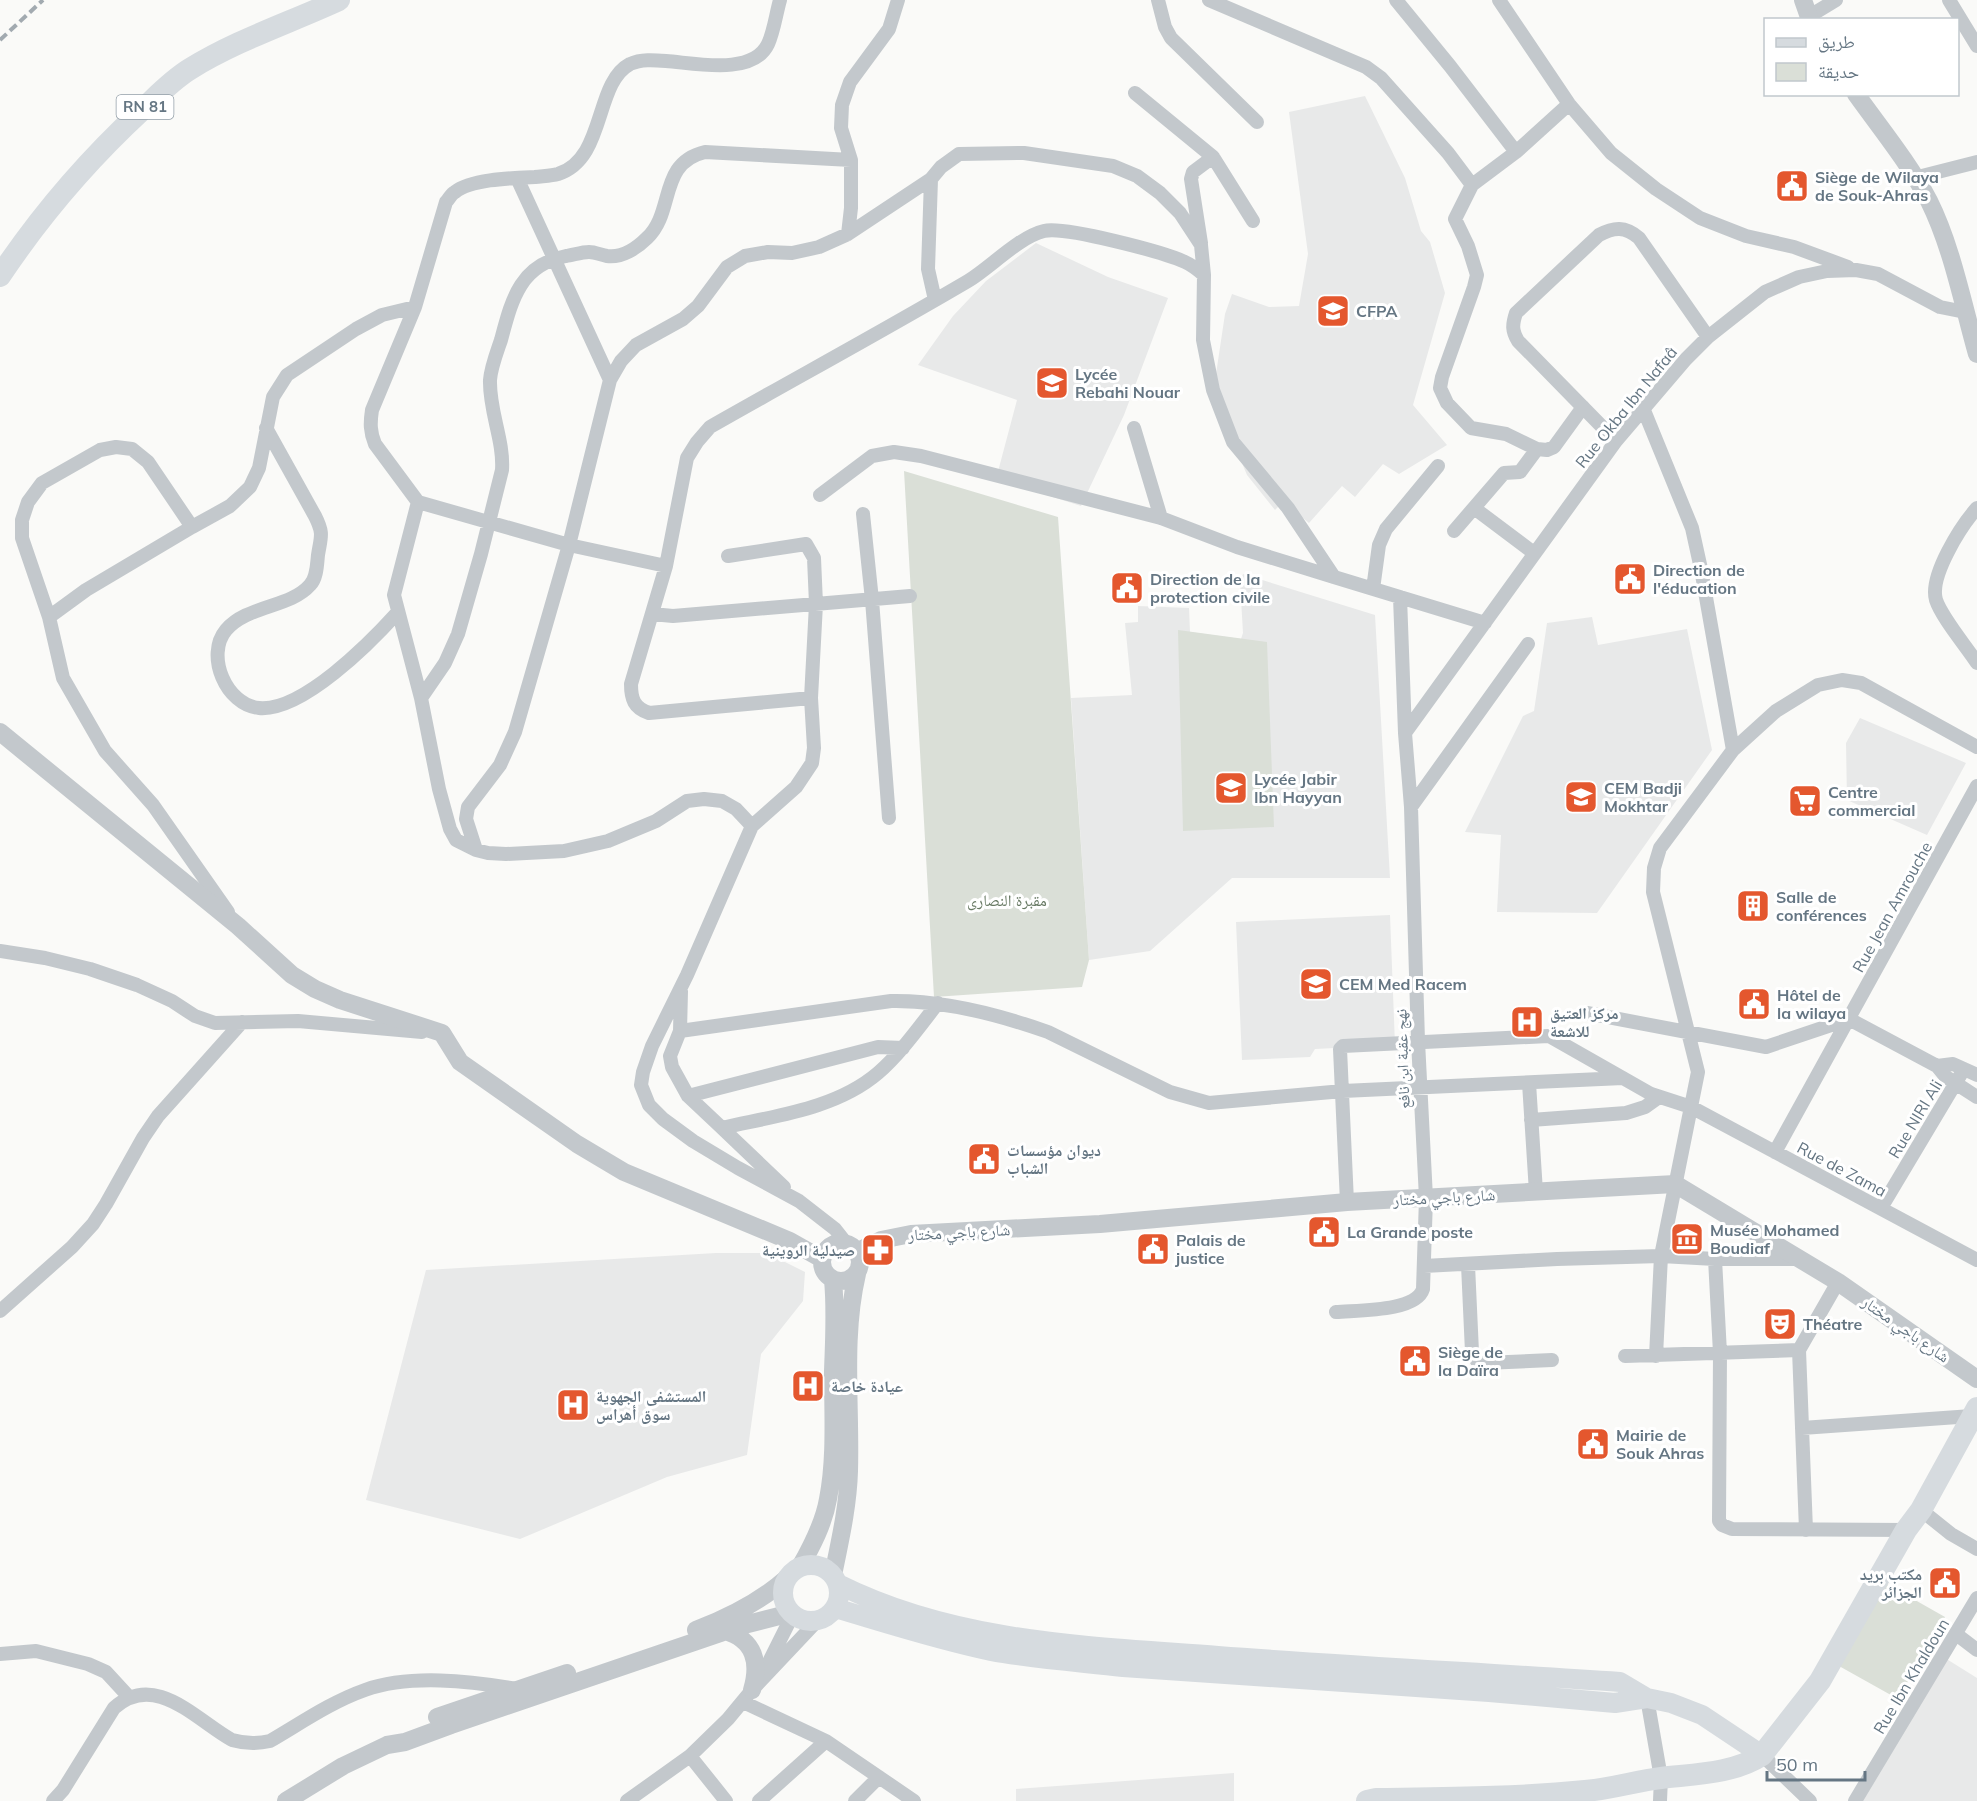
<svg xmlns="http://www.w3.org/2000/svg" width="1977" height="1801" viewBox="0 0 1977 1801" font-family="Mulish,'Noto Naskh Arabic',sans-serif">
	<style>
		.built { fill: #e8e9e9 }
		.green { fill: #dadfd7 }
		.lines { fill: none; stroke-linecap: round; stroke-linejoin: round }
		.minor { stroke: #c3c8cc; stroke-width: 14 }
		.tertiary { stroke: #c3c8cc; stroke-width: 18 }
		.secondary { stroke: #d6dbdf; stroke-width: 20 }
		.primary { stroke: #d6dbdf; stroke-width: 22 }
		.rail { stroke: #a2aab0; stroke-width: 4; stroke-dasharray: 9 4.5; stroke-linecap: butt }
		.labels { text-anchor: middle; stroke-width: 6; stroke-linejoin: round; paint-order: stroke }
		.shield { fill: #fff; stroke: #939fa8; stroke-width: 1.5 }
		.shield-label { font-size: 15px; font-weight: bold; fill: #657683 }
		.poi-label { font-size: 16px; font-weight: bold; fill: #657683; stroke: #fff; text-anchor: start }
		.street-label { font-size: 16px; fill: #657683; stroke: #fff }
		.park-label { font-size: 16px; fill: #687a64; stroke: #fff }
	</style>
	<rect width="100%" height="100%" fill="#fafaf8"/>
	<!-- built -->
	<path class="built" d="M 1365,96 L 1405,178 L 1421,231 L 1430,242 L 1445,293 L 1413,405 L 1447,445 L 1399,474 L 1383,464 L 1355,497 L 1342,486 L 1309,523 L 1283,502 L 1275,510 L 1247,475 L 1213,394 L 1225,314 L 1232,294 L 1269,307 L 1299,306 L 1308,254 L 1289,112 Z
		M 1036,243 L 1108,277 L 1168,298 L 1124,415 L 1081,506 L 996,479 L 1017,400 L 918,365 L 953,316 L 986,281 Z
		M 1243,574 L 1375,615 L 1390,878 L 1232,878 L 1150,951 L 1089,960 L 1071,698 L 1132,695 L 1125,623 L 1138,622 L 1138,606 L 1189,608 L 1190,632 L 1241,639 L 1243,633 L 1240,582 Z
		M 1592,617 L 1598,645 L 1687,629 L 1712,750 L 1597,913 L 1497,912 L 1501,835 L 1465,832 L 1523,716 L 1534,711 L 1547,623 Z
		M 1860,718 L 1966,763 L 1927,835 L 1847,800 L 1846,743 Z
		M 1390,915 L 1395,1045 L 1315,1049 L 1310,1057 L 1242,1060 L 1236,922 Z
		M 716,1253 L 767,1253 L 805,1272 L 803,1301 L 761,1354 L 747,1455 L 667,1477 L 520,1539 L 366,1500 L 426,1270 Z
		M 1945,1658 L 1977,1678 L 1977,1801 L 1860,1801 Z
		M 1234,1773 L 1234,1801 L 1016,1801 L 1016,1789 Z"/>
	<!-- green -->
	<path class="green" d="M 904,471 L 1058,517 L 1089,960 L 1082,987 L 934,997 Z
		M 1178,630 L 1267,642 L 1274,827 L 1183,831 Z
		M 1885,1583 L 1945,1617 L 1898,1699 L 1839,1666 Z"/>
	<g class="lines">
		<!-- minor -->
		<path class="minor" d="M 1158,0 L 1165,27 L 1171,38 L 1257,122
			M 1209,0 L 1366,67 L 1381,78 L 1448,153 L 1472,185
			M 1396,0 L 1450,66 L 1516,152
			M 1499,0 L 1569,104 L 1611,153 L 1656,189 L 1700,218 L 1746,236 L 1794,247 L 1848,267
			M 1949,0 L 1977,46
			M 1808,17 L 1836,0
			M 1135,93 L 1213,157
			M 1569,104 L 1516,152 L 1472,185 L 1455,219 L 1468,246 L 1477,275 L 1474,287 L 1442,377 L 1440,388 L 1447,403 L 1471,428 L 1506,434 L 1537,449 L 1547,450 L 1554,447 L 1583,407
			M 517,178 L 610,380
			M 1914,178 L 1977,162
			M 931,179 L 928,269 L 935,300
			M 848,234 L 851,208 L 851,160 L 841,128 L 842,105 L 850,82 L 889,29 L 898,0
			M 1201,243 L 1191,179 L 1193,172 L 1213,157 L 1253,221
			M 1643,408 L 1692,528 L 1701,569 L 1733,750
			M 266,428 L 315,516 C 324,534 321,536 318,555 C 317,564 317,578 310,585 C 290,608 247,605 226,630 C 205,655 226,705 259,708 C 302,712 370,643 398,612
			M 1134,428 L 1161,518
			M 1616,441 L 1518,341 C 1512,331 1512,325 1516,313 L 1599,235 C 1614,227 1625,226 1639,238 L 1708,337
			M 820,495 L 872,456 L 894,452 L 921,456 L 1161,518 L 1237,547 L 1334,577
			M 418,502 L 569,545 L 666,566
			M 1474,508 L 1534,553
			M 1977,508 C 1961,526 1929,576 1936,600 C 1942,618 1966,646 1977,663
			M 863,514 L 872,600 L 889,818
			M 1454,531 L 1504,473 L 1520,472 L 1537,449
			M 728,556 L 806,544 L 814,558 L 816,604 L 811,698
			M 1373,589 L 1379,545 L 1386,529 L 1438,466
			M 652,614 L 673,616 L 910,596
			M 49,617 L 22,538 L 22,520 L 28,502 L 42,483 L 100,450 L 116,447 L 132,449 L 148,462 L 192,527
			M 421,698 L 445,663 L 458,634 L 481,554 L 502,470 C 504,440 489,411 490,380 C 491,367 497,352 501,340 C 512,299 520,265 566,256 C 573,255 582,252 589,252 C 595,252 601,255 607,256 C 622,258 637,248 647,238 C 675,212 658,163 705,152 L 851,160
			M 1405,733 L 1616,441 L 1686,359 L 1708,337 L 1765,292 L 1799,277 L 1827,271 L 1856,270 L 1878,274 L 1940,307 L 1965,312
			M 1411,807 L 1528,644
			M 752,826 L 736,809 L 722,801 L 704,799 L 687,801 L 656,821 L 608,841 L 564,851 L 506,854 L 488,853 L 476,850 L 456,840 L 450,829 L 439,789 L 421,698 L 394,595 L 418,502 L 375,444 C 370,432 370,423 372,410 L 415,307 L 446,202 C 449,199 451,194 455,192 C 471,179 514,178 535,177 C 542,176 551,176 558,174 C 606,159 594,83 630,64 C 641,59 654,60 666,61 C 695,63 753,76 768,44 C 774,31 776,14 780,0
			M 476,850 L 466,819 L 468,807 L 500,765 L 515,732 L 569,545 L 610,380 L 621,361 L 636,345 L 683,319 L 698,306 L 727,267 L 745,256 L 768,252 L 792,253 L 819,247 L 848,234 L 931,179 L 941,167 L 959,154 L 1024,153 L 1113,166 L 1137,176 L 1160,193 L 1180,213 L 1201,245 L 1204,275
			M 228,912 L 153,805 L 105,751 L 63,678 L 49,617 L 86,590 L 192,527 L 230,506 L 250,487 L 259,468 L 273,397 L 287,375 L 356,329 L 382,315 L 415,307
			M 0,951 L 45,958 L 90,969 L 137,985 L 172,1001 L 195,1016 L 215,1023 L 298,1021 L 422,1032
			M 681,991 L 680,1031 L 670,1056 L 672,1067 L 688,1096 L 722,1128
			M 1587,1013 L 1766,1047 L 1849,1019 L 1937,1066 L 1946,1077 L 1977,1097
			M 680,1031 L 891,1001 C 942,1000 1000,1015 1048,1032 L 1170,1092 L 1209,1103 L 1343,1091 L 1623,1078
			M 1937,1066 L 1953,1064 L 1977,1075
			M 1529,1083 L 1536,1192
			M 688,1096 L 878,1047 L 903,1048
			M 1531,1120 L 1626,1113 L 1645,1107 L 1659,1097
			M 1775,1152 L 1977,786
			M 784,1187 L 722,1128 C 774,1116 836,1109 878,1073 C 901,1053 919,1027 938,1003
			M 1347,1202 L 1340,1049 L 1343,1046 L 1549,1036 L 1651,1094 L 1691,1107 L 1977,1260
			M 1881,1208 L 1964,1069
			M 846,1243 L 835,1229 L 799,1201 L 738,1168 L 693,1141 L 663,1119 L 649,1105 L 641,1085 L 643,1072 L 652,1046 L 687,975 L 752,826 L 796,787 L 812,763 L 814,748 L 811,698 L 649,713 C 634,708 631,699 631,684 L 666,566 L 687,458 L 697,442 L 710,427 C 796,378 883,331 968,281 C 991,267 1019,237 1044,231 C 1065,226 1163,252 1185,262 C 1192,265 1198,270 1204,275 L 1203,340 L 1213,390 L 1233,442 L 1288,508 L 1334,577 L 1485,623
			M 1715,1259 L 1720,1353 L 1719,1521 L 1722,1525 L 1732,1529 L 1906,1530
			M 1468,1265 L 1472,1352 L 1477,1361 L 1485,1363 L 1552,1360
			M 1424,1266 L 1557,1259 L 1661,1256 L 1715,1259 L 1800,1259
			M 0,1311 L 72,1247 L 93,1224 L 106,1204 L 143,1138 L 158,1116 L 242,1022
			M 1336,1312 C 1357,1310 1416,1312 1423,1289 L 1426,1198 L 1418,1041 L 1411,807 L 1405,733 L 1400,597
			M 1799,1350 L 1838,1282
			M 1625,1356 L 1799,1350 L 1806,1530
			M 1656,1356 L 1661,1256 L 1698,1072 L 1653,892 L 1654,868 L 1660,848 L 1733,750 L 1776,711 L 1818,685 L 1842,680 L 1861,683 L 1977,747
			M 1802,1428 L 1972,1416
			M 1921,1510 L 1951,1534 L 1977,1549
			M 1956,1634 L 1977,1650
			M 0,1654 L 36,1651 L 88,1664 L 106,1672 L 129,1697
			M 764,1672 L 793,1614
			M 1647,1698 L 1661,1778 L 1660,1801
			M 743,1702 L 826,1741 L 914,1801
			M 1762,1755 L 1810,1801
			M 690,1756 L 726,1801
			M 53,1801 L 63,1790 L 114,1708 C 155,1671 196,1720 232,1740 C 246,1744 257,1744 270,1741 C 301,1723 331,1702 365,1690 C 410,1674 470,1681 517,1689
			M 627,1801 L 690,1756 L 728,1719 L 752,1690 L 818,1620
			M 759,1801 L 826,1741
			M 855,1801 L 879,1777
			M 1855,1801 L 1977,1598"/>
		<!-- tertiary -->
		<path class="tertiary" d="M 1803,0 L 1810,20
			M 1856,94 C 1881,129 1909,163 1929,201 C 1952,247 1963,305 1977,354
			M 0,732 L 238,926 L 292,975 L 315,989 L 340,1000 L 442,1033 L 460,1062 L 577,1144 L 624,1172 L 790,1241 L 822,1259
			M822 1262a19 19 0 1 1 38 0a19 19 0 1 1-38 0Z
			M 858,1251 L 881,1240 L 911,1234 L 1100,1224 L 1347,1202 L 1675,1184 L 1838,1282 L 1977,1379
			M 800,1567 C 812,1546 824,1523 828,1499 C 836,1458 833,1414 833,1371 C 834,1341 836,1310 833,1280
			M 833,1575 C 840,1541 848,1506 849,1471 C 851,1406 842,1338 857,1274
			M 696,1630 C 730,1617 760,1602 787,1578
			M 725,1631 C 755,1640 760,1663 752,1690
			M 437,1717 L 567,1673
			M 286,1801 L 343,1766 L 387,1745 L 405,1742 L 451,1725 L 744,1625 L 791,1613"/>
		<!-- secondary -->
		<path class="secondary" d="M783 1593a28 28 0 1 1 56 0a28 28 0 1 1-56 0Z
			M 838,1584 C 956,1643 1089,1646 1218,1656 C 1352,1666 1486,1673 1620,1682 L 1647,1698 L 1671,1703 L 1702,1715 L 1762,1755
			M 835,1608 C 886,1623 938,1640 991,1651 C 1034,1659 1079,1662 1123,1667 L 1489,1692 L 1615,1703 L 1647,1698"/>
		<!-- primary -->
		<path class="primary" d="M 0,276 C 40,216 89,159 142,110 C 157,96 172,80 190,69 C 237,40 289,23 339,0
			M 1367,1801 L 1376,1799 C 1446,1798 1515,1798 1585,1791 C 1611,1789 1636,1781 1661,1778 C 1694,1774 1733,1774 1762,1755 L 1820,1681 L 1906,1530 L 1921,1510 L 1977,1408"/>
		<!-- rail -->
		<path class="rail" d="M 0,40 L 43,0"/>
	</g>
	<!-- icons -->
	<defs>
		<symbol id="civic-square" viewBox="-11 -11 22 22"><rect x="-9" y="-9" width="18" height="18" rx="4" fill="#e4572e" stroke="#fff"/><path d="M-.6-6.5H3V-4.5H.6V-3L4-1V1h2V6H-6V1h2V-1L-.6-3ZM-1.2 2.5V6h2.4V2.5Z" fill="#fff"/></symbol>
		<symbol id="university-square" viewBox="-11 -11 22 22"><rect x="-9" y="-9" width="18" height="18" rx="4" fill="#e4572e" stroke="#fff"/><path d="M0-5L7-2L0 1L-7-2ZM-4 1L0 2.5L4 1V4Q0 6-4 4Z" fill="#fff"/></symbol>
		<symbol id="school-square" viewBox="-11 -11 22 22"><rect x="-9" y="-9" width="18" height="18" rx="4" fill="#e4572e" stroke="#fff"/><path d="M0-5L7-2L0 1L-7-2ZM-4 1L0 2.5L4 1V4Q0 6-4 4Z" fill="#fff"/></symbol>
		<symbol id="supermarket-square" viewBox="-11 -11 22 22"><rect x="-9" y="-9" width="18" height="18" rx="4" fill="#e4572e" stroke="#fff"/><path d="M-6-5.5h2.5l.6 2H6L4.5 2H-2.5L-4.4-4H-6ZM-1.5 3.2a1.3 1.3 0 1 0 .1 0ZM3 3.2a1.3 1.3 0 1 0 .1 0Z" fill="#fff"/></symbol>
		<symbol id="building-square" viewBox="-11 -11 22 22"><rect x="-9" y="-9" width="18" height="18" rx="4" fill="#e4572e" stroke="#fff"/><path d="M-4-6H4V6H1V3H-1V6H-4ZM-2.5-4.3h1.7v1.8h-1.7ZM.8-4.3h1.7v1.8H.8ZM-2.5-1h1.7V.8h-1.7ZM.8-1h1.7V.8H.8Z" fill="#fff"/></symbol>
		<symbol id="hospital-square" viewBox="-11 -11 22 22"><rect x="-9" y="-9" width="18" height="18" rx="4" fill="#e4572e" stroke="#fff"/><path d="M-5-5h3v3.5h4V-5h3V5h-3V1.5h-4V5h-3Z" fill="#fff"/></symbol>
		<symbol id="museum-square" viewBox="-11 -11 22 22"><rect x="-9" y="-9" width="18" height="18" rx="4" fill="#e4572e" stroke="#fff"/><path d="M0-6L6-3V-2H-6V-3ZM-5-1h2V3h-2ZM-1-1h2V3h-2ZM3-1h2V3H3ZM-6 4H6V6H-6Z" fill="#fff"/></symbol>
		<symbol id="pharmacy-square" viewBox="-11 -11 22 22"><rect x="-9" y="-9" width="18" height="18" rx="4" fill="#e4572e" stroke="#fff"/><path d="M-2-6h4v4h4v4h-4v4h-4v-4h-4v-4h4Z" fill="#fff"/></symbol>
		<symbol id="theatre-square" viewBox="-11 -11 22 22"><rect x="-9" y="-9" width="18" height="18" rx="4" fill="#e4572e" stroke="#fff"/><path d="M-5-5.5Q0-4 5-5.5V0Q5 5 0 6Q-5 5-5 0ZM-3.3-2.5H-1v1.5H-3.3ZM1-2.5H3.3v1.5H1ZM-2.8 1Q0 5.5 2.8 1Z" fill="#fff"/></symbol>
	</defs>
	<g fill-rule="evenodd">
		<use href="#civic-square" x="1773" y="167" width="38" height="38"/>
		<use href="#university-square" x="1314" y="292" width="38" height="38"/>
		<use href="#school-square" x="1033" y="364" width="38" height="38"/>
		<use href="#civic-square" x="1611" y="560" width="38" height="38"/>
		<use href="#civic-square" x="1108" y="569" width="38" height="38"/>
		<use href="#school-square" x="1212" y="769" width="38" height="38"/>
		<use href="#school-square" x="1562" y="778" width="38" height="38"/>
		<use href="#supermarket-square" x="1786" y="782" width="38" height="38"/>
		<use href="#building-square" x="1734" y="887" width="38" height="38"/>
		<use href="#school-square" x="1297" y="965" width="38" height="38"/>
		<use href="#civic-square" x="1735" y="985" width="38" height="38"/>
		<use href="#hospital-square" x="1508" y="1003" width="38" height="38"/>
		<use href="#civic-square" x="965" y="1140" width="38" height="38"/>
		<use href="#civic-square" x="1305" y="1213" width="38" height="38"/>
		<use href="#museum-square" x="1668" y="1220" width="38" height="38"/>
		<use href="#civic-square" x="1134" y="1230" width="38" height="38"/>
		<use href="#pharmacy-square" x="859" y="1231" width="38" height="38"/>
		<use href="#theatre-square" x="1761" y="1305" width="38" height="38"/>
		<use href="#civic-square" x="1396" y="1342" width="38" height="38"/>
		<use href="#hospital-square" x="789" y="1367" width="38" height="38"/>
		<use href="#hospital-square" x="554" y="1386" width="38" height="38"/>
		<use href="#civic-square" x="1574" y="1425" width="38" height="38"/>
		<use href="#civic-square" x="1926" y="1564" width="38" height="38"/>
	</g>
	<g class="labels">
		<!-- shield labels -->
		<rect class="shield" x="116.5" y="95" width="57" height="24" rx="4.5"/>
		<g class="shield-label">
			<text x="145" y="112">RN 81</text>
		</g>
		<!-- poi labels -->
		<g class="poi-label">
			<text x="1815" y="183">Siège de Wilaya<tspan x="1815" dy="18">de Souk-Ahras</tspan></text>
			<text x="1356" y="317">CFPA</text>
			<text x="1075" y="380">Lycée<tspan x="1075" dy="18">Rebahi Nouar</tspan></text>
			<text x="1653" y="576">Direction de<tspan x="1653" dy="18">l'éducation</tspan></text>
			<text x="1150" y="585">Direction de la<tspan x="1150" dy="18">protection civile</tspan></text>
			<text x="1254" y="785">Lycée Jabir<tspan x="1254" dy="18">Ibn Hayyan</tspan></text>
			<text x="1604" y="794">CEM Badji<tspan x="1604" dy="18">Mokhtar</tspan></text>
			<text x="1828" y="798">Centre<tspan x="1828" dy="18">commercial</tspan></text>
			<text x="1776" y="903">Salle de<tspan x="1776" dy="18">conférences</tspan></text>
			<text x="1339" y="990">CEM Med Racem</text>
			<text x="1777" y="1001">Hôtel de<tspan x="1777" dy="18">la wilaya</tspan></text>
			<text x="1550" y="1019">مركز العتيق<tspan x="1550" dy="18">للاشعة</tspan></text>
			<text x="1007" y="1156">ديوان مؤسسات<tspan x="1007" dy="18">الشباب</tspan></text>
			<text x="1710" y="1236">Musée Mohamed<tspan x="1710" dy="18">Boudiaf</tspan></text>
			<text x="1347" y="1238">La Grande poste</text>
			<text x="1176" y="1246">Palais de<tspan x="1176" dy="18">justice</tspan></text>
			<text x="855" y="1256" text-anchor="end">صيدلية الروينية</text>
			<text x="1803" y="1330">Théatre</text>
			<text x="1438" y="1358">Siège de<tspan x="1438" dy="18">la Daïra</tspan></text>
			<text x="831" y="1392">عيادة خاصة</text>
			<text x="596" y="1402">المستشفى الجهوية<tspan x="596" dy="18">سوق أهراس</tspan></text>
			<text x="1616" y="1441">Mairie de<tspan x="1616" dy="18">Souk Ahras</tspan></text>
			<text x="1922" y="1580" text-anchor="end">مكتب بريد<tspan x="1922" dy="18">الجزائر</tspan></text>
		</g>
		<!-- street labels -->
		<g class="street-label">
			<text transform="translate(1626 407) rotate(-51)" y="6">Rue Okba Ibn Nafaâ</text>
			<text transform="translate(1892 907) rotate(-61)" y="6">Rue Jean Amrouche</text>
			<text transform="translate(1402 1059) rotate(-92)" y="6">نهج عقبة ابن نافع</text>
			<text transform="translate(1915 1119) rotate(-59)" y="6">Rue NIRI Ali</text>
			<text transform="translate(1842 1169) rotate(28)" y="6">Rue de Zama</text>
			<text transform="translate(1444 1197) rotate(-3)" y="6">شارع باجي مختار</text>
			<text transform="translate(959 1232) rotate(-3)" y="6">شارع باجي مختار</text>
			<text transform="translate(1906 1329) rotate(35)" y="6">شارع باجي مختار</text>
			<text transform="translate(1911 1676) rotate(-59)" y="6">Rue Ibn Khaldoun</text>
		</g>
		<!-- park labels -->
		<g class="park-label">
			<text x="1007" y="906">مقبرة النصارى</text>
		</g>
	</g>
	<!-- legend -->
	<rect x="1764" y="18" width="195" height="78" fill="#ffffff" stroke="#c1c8cd" stroke-width="1.5"/>
	<rect x="1776" y="38" width="30" height="9" fill="#d6dbdf" stroke="#c1c8cd" stroke-width="1.5"/>
	<text x="1818" y="48" font-size="18" fill="#657683">طريق</text>
	<rect x="1776" y="63" width="30" height="18" fill="#dadfd7" stroke="#c1c8cd" stroke-width="1.5"/>
	<text x="1818" y="78" font-size="18" fill="#657683">حديقة</text>
	<!-- scale -->
	<path d="M1767 1771v9h98v-9" fill="none" stroke="#657683" stroke-width="3"/>
	<text x="1776" y="1771" font-size="18" fill="#657683" stroke="#ffffff" stroke-width="4.5" paint-order="stroke">50 m</text>
</svg>
